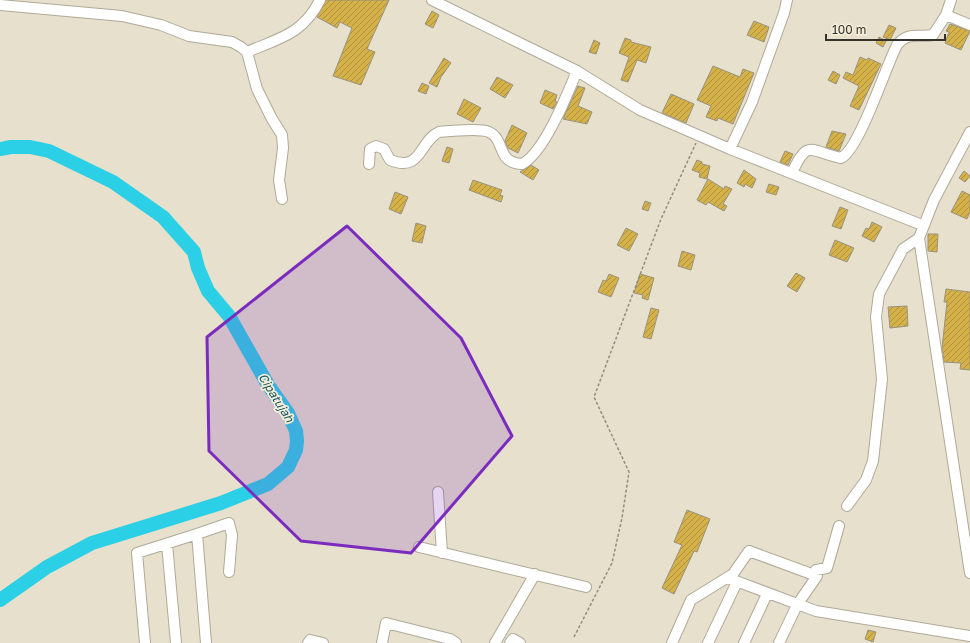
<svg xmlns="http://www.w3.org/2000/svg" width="970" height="643" viewBox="0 0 970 643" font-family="'Golos Text',sans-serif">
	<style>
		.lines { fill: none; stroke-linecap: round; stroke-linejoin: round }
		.river { stroke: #2bd0e6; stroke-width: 14 }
		.building { fill: url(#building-hatch); stroke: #989280 }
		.minor-casing { stroke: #afa997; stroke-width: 12 }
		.path { stroke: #928e80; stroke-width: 1.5; stroke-dasharray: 3 2; stroke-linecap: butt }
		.minor { stroke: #fff; stroke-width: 10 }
		.marked { fill: #7b2cbf; fill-opacity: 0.2; stroke: #7b2cbf; stroke-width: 3; stroke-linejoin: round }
		.labels { text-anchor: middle; stroke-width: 3.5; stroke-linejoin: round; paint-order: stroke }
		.water-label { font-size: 12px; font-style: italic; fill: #175760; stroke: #f3edd9 }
	</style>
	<defs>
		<pattern id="building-hatch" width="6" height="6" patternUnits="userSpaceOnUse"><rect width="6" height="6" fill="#d4b249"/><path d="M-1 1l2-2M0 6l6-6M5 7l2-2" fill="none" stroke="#ad913d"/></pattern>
	</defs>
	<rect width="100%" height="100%" fill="#e6e0cc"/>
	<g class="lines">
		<!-- river -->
		<path class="river" d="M 0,149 L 11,147 L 30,147 L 49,151 L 113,182 L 163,217 L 194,252 L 198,268 L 208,291 L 229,316 L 268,385 L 288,413 L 296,431 L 297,441 L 296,450 L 288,467 L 268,484 L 221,503 L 92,543 L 47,567 L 0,600"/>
	</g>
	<!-- building -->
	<path class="building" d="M 326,0 L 389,0 L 367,49 L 375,52 L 361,85 L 333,76 L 352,28 L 340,22 L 337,28 L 317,17 Z
		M 432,11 L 439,15 L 433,28 L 425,24 Z
		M 754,21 L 769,27 L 764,42 L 747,35 Z
		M 950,24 L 970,31 L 961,50 L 945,43 L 949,32 L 946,31 Z
		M 889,25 L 896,28 L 890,40 L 883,37 Z
		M 879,37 L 886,41 L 883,47 L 876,43 Z
		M 625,38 L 631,40 L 631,42 L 651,47 L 646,63 L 637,60 L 628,82 L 621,80 L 629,57 L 619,53 Z
		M 594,40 L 600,43 L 596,54 L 589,52 Z
		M 860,57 L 867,60 L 868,58 L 881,64 L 859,110 L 850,106 L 859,86 L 843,78 L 846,72 L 853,75 Z
		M 444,58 L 451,63 L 441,77 L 437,87 L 429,83 Z
		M 713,66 L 740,77 L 743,69 L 754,73 L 733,124 L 718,118 L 717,121 L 706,117 L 711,106 L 697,100 Z
		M 833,71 L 840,75 L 836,84 L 828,80 Z
		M 497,77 L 513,85 L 505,98 L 490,89 Z
		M 422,83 L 429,86 L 426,94 L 418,91 Z
		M 578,86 L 585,88 L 578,106 L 592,112 L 587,124 L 563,119 Z
		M 545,90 L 557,95 L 555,101 L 557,102 L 553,109 L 540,103 Z
		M 671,94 L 694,104 L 686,123 L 662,113 Z
		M 464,99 L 481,108 L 473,122 L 457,114 Z
		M 512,125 L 527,133 L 518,153 L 508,148 L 505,141 Z
		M 832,131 L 846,134 L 839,151 L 826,147 Z
		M 447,147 L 453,149 L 449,163 L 442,161 Z
		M 785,151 L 793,154 L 788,165 L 780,162 Z
		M 697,160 L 702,162 L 702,164 L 710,166 L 707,179 L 699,177 L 700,173 L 692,170 Z
		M 531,165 L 539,170 L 533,180 L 520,172 Z
		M 744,170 L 756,179 L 752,188 L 745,184 L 744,187 L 737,183 Z
		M 964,171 L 970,176 L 965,182 L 959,178 Z
		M 708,179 L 724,189 L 725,186 L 732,189 L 723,204 L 727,206 L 724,211 L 708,202 L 706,205 L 697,200 Z
		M 473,180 L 502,190 L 500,195 L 503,196 L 501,202 L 469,190 Z
		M 769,184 L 779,187 L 776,195 L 766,192 Z
		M 962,191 L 970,195 L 970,212 L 967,219 L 951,212 Z
		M 395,192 L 408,197 L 401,214 L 389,209 Z
		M 645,201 L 651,203 L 648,211 L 642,209 Z
		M 840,207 L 848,210 L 841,229 L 832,226 Z
		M 872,222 L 882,227 L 874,242 L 862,236 L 866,228 L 869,229 Z
		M 416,223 L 426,226 L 422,243 L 412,241 Z
		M 626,228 L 638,234 L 629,251 L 617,245 Z
		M 928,234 L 938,234 L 937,252 L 928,251 Z
		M 835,240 L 854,248 L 847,262 L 829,255 Z
		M 682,251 L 695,255 L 691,270 L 678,266 Z
		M 796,273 L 805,278 L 797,292 L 787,286 Z
		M 609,274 L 619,278 L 611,297 L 598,292 L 603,280 L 606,281 Z
		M 640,274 L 654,278 L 648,300 L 642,298 L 643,295 L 634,293 Z
		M 946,289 L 970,292 L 970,370 L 960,369 L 961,363 L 944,362 L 942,348 L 947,302 L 944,302 Z
		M 907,306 L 908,326 L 890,328 L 888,307 Z
		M 651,308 L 659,310 L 651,339 L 643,337 Z
		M 687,510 L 710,519 L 697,552 L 694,551 L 674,594 L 662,588 L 682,545 L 674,542 Z
		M 868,630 L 876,632 L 873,642 L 865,639 Z"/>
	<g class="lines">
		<defs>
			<path id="minor" d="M 432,0 L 577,71 L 640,110 L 730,149 L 922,225
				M 0,5 L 122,16 L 161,25 L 189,36 L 232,42 L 241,47 L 247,52 L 257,89 L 272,119 L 282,135 L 283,148 L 279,180 L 282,199
				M 946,15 L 970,25
				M 247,52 C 280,38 303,34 320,0
				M 970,132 L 934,200 L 919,238 L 970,573
				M 730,149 L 752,102 L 784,13 L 787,0
				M 369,164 L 370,149 L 376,146 L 384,149 L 390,160 C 422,173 419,141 439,132 C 450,131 480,128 489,132 C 506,140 496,163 522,164 C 544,153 567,95 577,71
				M 792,173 C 808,137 811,152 841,158 C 859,150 886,66 897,45 C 909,31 917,38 933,35 L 946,15 L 951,0
				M 438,492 L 442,553
				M 847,506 L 866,480 L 873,461 L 882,379 L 876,317 L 879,294 L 903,249 L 919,238
				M 167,544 L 176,643
				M 419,547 L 586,587
				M 728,578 L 816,611 L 970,636
				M 145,643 L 137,553 L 197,534
				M 206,643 L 197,534 L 229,523 L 232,535 L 229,572
				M 308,643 L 310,640 L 323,643
				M 382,643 L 386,623 L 450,639 L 456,643
				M 495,643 L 535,574
				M 510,643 L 513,639 L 520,643
				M 672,643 L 691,600 L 733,574 L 749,551 L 817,576
				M 708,643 L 737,582
				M 744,643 L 767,594
				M 779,643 L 797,605 L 817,576 L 816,570 L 827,568 L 839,526"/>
		</defs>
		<!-- minor casing -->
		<use href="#minor" class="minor-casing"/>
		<!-- path -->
		<path class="path" d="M 574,637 L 612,563 L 622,518 L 629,472 L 594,397 L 661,219 L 696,143"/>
		<!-- minor -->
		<use href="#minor" class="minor"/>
	</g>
	<!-- marked area -->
	<path class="marked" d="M 347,226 L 461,338 L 512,436 L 411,553 L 301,541 L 209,451 L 207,337 Z"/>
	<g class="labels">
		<!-- water labels -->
		<g class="water-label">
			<text transform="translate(276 398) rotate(58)" y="4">Cipatujah</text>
		</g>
	</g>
	<!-- scale -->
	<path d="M826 34v6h119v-6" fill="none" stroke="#34322a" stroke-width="2"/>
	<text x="832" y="34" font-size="12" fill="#34322a" stroke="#f3edd9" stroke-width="3" paint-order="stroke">100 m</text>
</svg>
